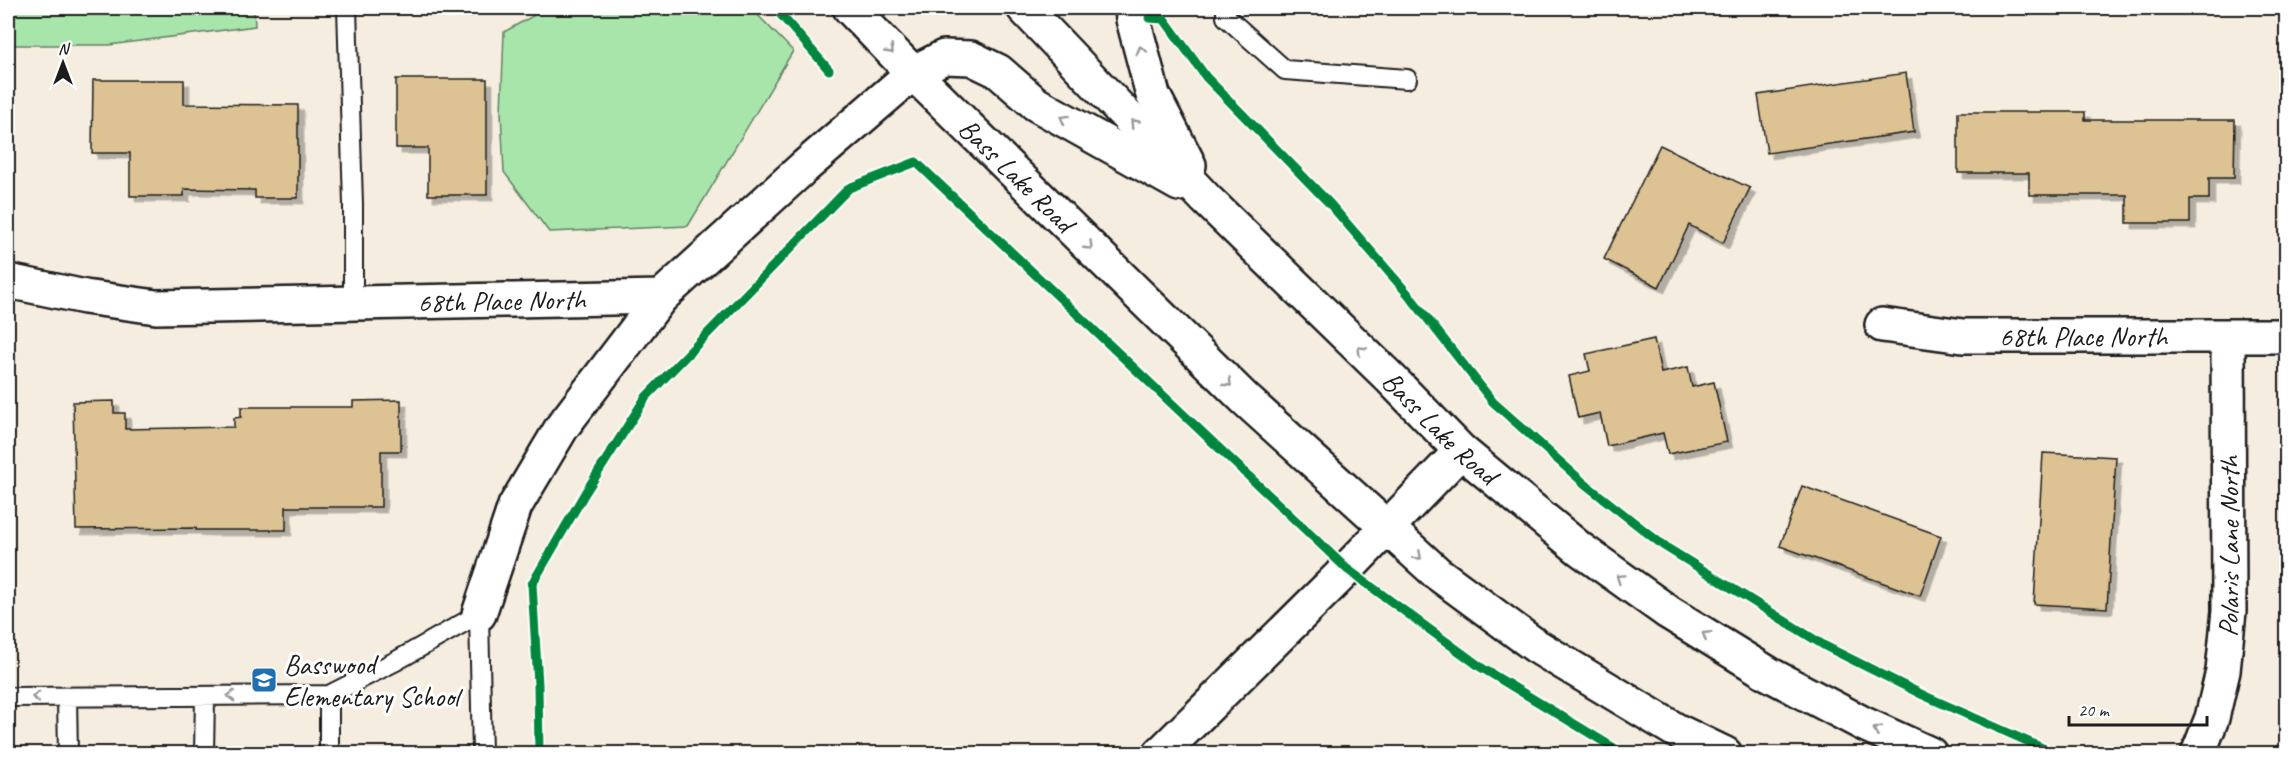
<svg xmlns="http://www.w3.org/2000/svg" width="2294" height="761" viewBox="0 0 2294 761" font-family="Caveat,sans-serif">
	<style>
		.green { fill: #a8e5ab; stroke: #628064; stroke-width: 1.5 }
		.building { fill: #ddc393; stroke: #1c1c1c; stroke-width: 1.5; filter: url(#shadow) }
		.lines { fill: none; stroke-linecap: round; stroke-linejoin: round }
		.service-casing { stroke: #1c1c1c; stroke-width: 22 }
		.minor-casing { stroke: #1c1c1c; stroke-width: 38 }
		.secondary-casing { stroke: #1c1c1c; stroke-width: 38 }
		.service { stroke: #fff; stroke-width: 18 }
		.minor { stroke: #fff; stroke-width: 33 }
		.secondary { stroke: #fff; stroke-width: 33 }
		.cycleway-casing { stroke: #fff; stroke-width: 13 }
		.cycleway { stroke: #00873e; stroke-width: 9 }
		.oneway { stroke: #999 }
		.labels { text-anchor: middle; stroke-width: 6; stroke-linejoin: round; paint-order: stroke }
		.street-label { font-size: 28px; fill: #1c1c1c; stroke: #fff }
		.poi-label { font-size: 28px; fill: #1c1c1c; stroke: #fff; text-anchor: start }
	</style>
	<defs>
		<filter id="shadow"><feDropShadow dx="5.5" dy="5.5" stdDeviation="0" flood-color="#0004"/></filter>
	</defs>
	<rect width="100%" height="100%" fill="#f5eddf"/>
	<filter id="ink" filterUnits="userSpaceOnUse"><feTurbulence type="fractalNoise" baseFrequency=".0167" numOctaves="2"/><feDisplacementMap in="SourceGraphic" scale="12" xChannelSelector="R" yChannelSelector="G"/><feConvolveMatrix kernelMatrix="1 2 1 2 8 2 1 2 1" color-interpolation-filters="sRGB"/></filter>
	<g filter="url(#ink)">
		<!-- green -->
		<path class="green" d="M 8,8 L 254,8 L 255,26 L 109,45 L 8,45 Z
			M 547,8 L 751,8 L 793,51 L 688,226 L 549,232 L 504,172 L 501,112 L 504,32 Z"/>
		<!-- building -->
		<path class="building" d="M 1906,73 L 1914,132 L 1767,153 L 1758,95 Z
			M 396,79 L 487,79 L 487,195 L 428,195 L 428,148 L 396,148 Z
			M 93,80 L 184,80 L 184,104 L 298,105 L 298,198 L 255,198 L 255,190 L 184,189 L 184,196 L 130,196 L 130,153 L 92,153 Z
			M 1958,112 L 2085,112 L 2085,120 L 2235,120 L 2234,178 L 2209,178 L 2209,199 L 2190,199 L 2190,223 L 2127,223 L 2127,195 L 2029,195 L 2029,173 L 1958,173 Z
			M 1660,145 L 1750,188 L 1723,243 L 1689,225 L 1659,287 L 1604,259 Z
			M 1654,339 L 1661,373 L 1688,367 L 1692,387 L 1714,382 L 1727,442 L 1668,454 L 1663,433 L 1607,446 L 1600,413 L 1578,418 L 1569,376 L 1590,371 L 1586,354 Z
			M 401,400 L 401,451 L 381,451 L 381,507 L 286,507 L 286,530 L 196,530 L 196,528 L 76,529 L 73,402 L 114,401 L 114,413 L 125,413 L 125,429 L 234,427 L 234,418 L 241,417 L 241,407 L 353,407 L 353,401 Z
			M 2043,453 L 2116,457 L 2107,608 L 2034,604 Z
			M 1802,486 L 1941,536 L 1920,596 L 1780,546 Z"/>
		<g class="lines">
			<defs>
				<path id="service" d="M 347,8 L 353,204 L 353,304
					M 1226,8 L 1226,17 L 1285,70 L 1407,79
					M 329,695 L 329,754
					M 8,697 L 329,695 L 396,661 L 479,614 L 482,754
					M 67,697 L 68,754
					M 204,754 L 205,696"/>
				<g id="minor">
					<path id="s1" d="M 8,281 L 85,297 L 156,307 L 661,297 L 803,168 L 913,73"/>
					<path id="s2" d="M 1882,325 L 1963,336 L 2286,336"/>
					<path d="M 479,614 L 515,506 L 562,427 L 661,297"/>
					<path d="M 1160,754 L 1347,569 L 1461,451"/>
					<path id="s3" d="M 2198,754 L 2212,718 L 2223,671 L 2229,611 L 2228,337"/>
				</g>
				<g id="secondary">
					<path id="s4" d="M 850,8 L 913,73 L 1246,400 L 1437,573 L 1536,646 L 1677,731 L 1725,754"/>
					<path id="s5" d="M 1024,8 L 1206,199 L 1391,379 L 1461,451 L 1580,549 L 1668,612 L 1769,674 L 1864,724 L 1930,754"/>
					<path d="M 1132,8 L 1133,19 L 1153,95 L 1189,165"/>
					<path d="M 913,73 L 944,57 L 971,58 L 998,71 L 1036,104 L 1179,184"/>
				</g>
			</defs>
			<!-- service casing -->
			<use href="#service" class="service-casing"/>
			<!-- minor casing -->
			<use href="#minor" class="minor-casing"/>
			<!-- secondary casing -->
			<use href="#secondary" class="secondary-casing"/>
			<!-- service -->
			<use href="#service" class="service"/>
			<!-- minor -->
			<use href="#minor" class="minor"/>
			<!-- secondary -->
			<use href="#secondary" class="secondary"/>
			<defs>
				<path id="cycleway" d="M 775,8 L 829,70
					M 1149,18 L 1164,19 L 1206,77 L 1330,204 L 1408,294 L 1493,402 L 1585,484 L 1664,546 L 1825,646 L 1923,695 L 2056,754
					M 539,754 L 538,685 L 532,584 L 585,493 L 646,397 L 849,188 L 916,162 L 1347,569 L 1482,668 L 1624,754"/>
			</defs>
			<!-- cycleway casing -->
			<use href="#cycleway" class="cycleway-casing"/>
			<!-- cycleway -->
			<use href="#cycleway" class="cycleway"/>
		</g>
		<!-- one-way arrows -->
		<defs><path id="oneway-chevron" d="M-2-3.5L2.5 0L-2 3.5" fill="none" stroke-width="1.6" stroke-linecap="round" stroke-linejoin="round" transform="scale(1.5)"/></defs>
		<g class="oneway">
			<use href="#oneway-chevron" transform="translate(890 50) rotate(46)"/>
			<use href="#oneway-chevron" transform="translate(1141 50) rotate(-105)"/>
			<use href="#oneway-chevron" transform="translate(1064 119) rotate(-151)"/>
			<use href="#oneway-chevron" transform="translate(1134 123) rotate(-134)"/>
			<use href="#oneway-chevron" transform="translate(1089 246) rotate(44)"/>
			<use href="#oneway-chevron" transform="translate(1361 350) rotate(-136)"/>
			<use href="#oneway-chevron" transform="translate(1228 383) rotate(44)"/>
			<use href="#oneway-chevron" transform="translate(1418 556) rotate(42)"/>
			<use href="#oneway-chevron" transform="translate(1620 578) rotate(-145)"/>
			<use href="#oneway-chevron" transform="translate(1706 635) rotate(-148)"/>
			<use href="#oneway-chevron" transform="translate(231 696) rotate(179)"/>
			<use href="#oneway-chevron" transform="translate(36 697) rotate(180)"/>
			<use href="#oneway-chevron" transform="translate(1877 730) rotate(-156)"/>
		</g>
	</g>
	<!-- icons -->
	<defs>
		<symbol id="school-square" viewBox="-11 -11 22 22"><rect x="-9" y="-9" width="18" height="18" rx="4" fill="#1f6fb2" stroke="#fff"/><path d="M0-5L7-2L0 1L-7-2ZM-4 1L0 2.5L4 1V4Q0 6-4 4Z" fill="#fff"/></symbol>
	</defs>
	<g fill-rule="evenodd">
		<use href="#school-square" x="249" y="665" width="30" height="30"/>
	</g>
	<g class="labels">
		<!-- street labels -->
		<g class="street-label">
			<text dy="10" stroke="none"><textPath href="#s4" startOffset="236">Bass Lake Road</textPath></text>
			<text dy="10" stroke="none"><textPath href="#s1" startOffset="496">68th Place North</textPath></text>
			<text dy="10" stroke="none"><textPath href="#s2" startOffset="202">68th Place North</textPath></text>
			<text dy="10" stroke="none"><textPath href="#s5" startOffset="591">Bass Lake Road</textPath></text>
			<text dy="10" stroke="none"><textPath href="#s3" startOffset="212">Polaris Lane North</textPath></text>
		</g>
		<!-- poi labels -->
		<g class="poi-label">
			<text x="284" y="674">Basswood<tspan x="284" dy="32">Elementary School</tspan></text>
		</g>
	</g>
	<!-- margin -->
	<rect width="2294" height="761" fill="none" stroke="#fff" stroke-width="30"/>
	<rect x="15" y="15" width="2264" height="731" fill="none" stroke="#1c1c1c" stroke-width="2" filter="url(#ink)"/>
	<!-- north arrow -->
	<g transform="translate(63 63)" stroke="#ffffff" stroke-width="4.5" paint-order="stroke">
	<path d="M0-4.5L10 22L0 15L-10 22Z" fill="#1c1c1c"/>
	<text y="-9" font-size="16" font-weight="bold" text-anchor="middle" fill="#1c1c1c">N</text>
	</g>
	<!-- scale -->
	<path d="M2069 716v9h138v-9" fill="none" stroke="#1c1c1c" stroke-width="3"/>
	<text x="2078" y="716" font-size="18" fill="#1c1c1c" stroke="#ffffff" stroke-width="4.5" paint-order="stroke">20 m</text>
</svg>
